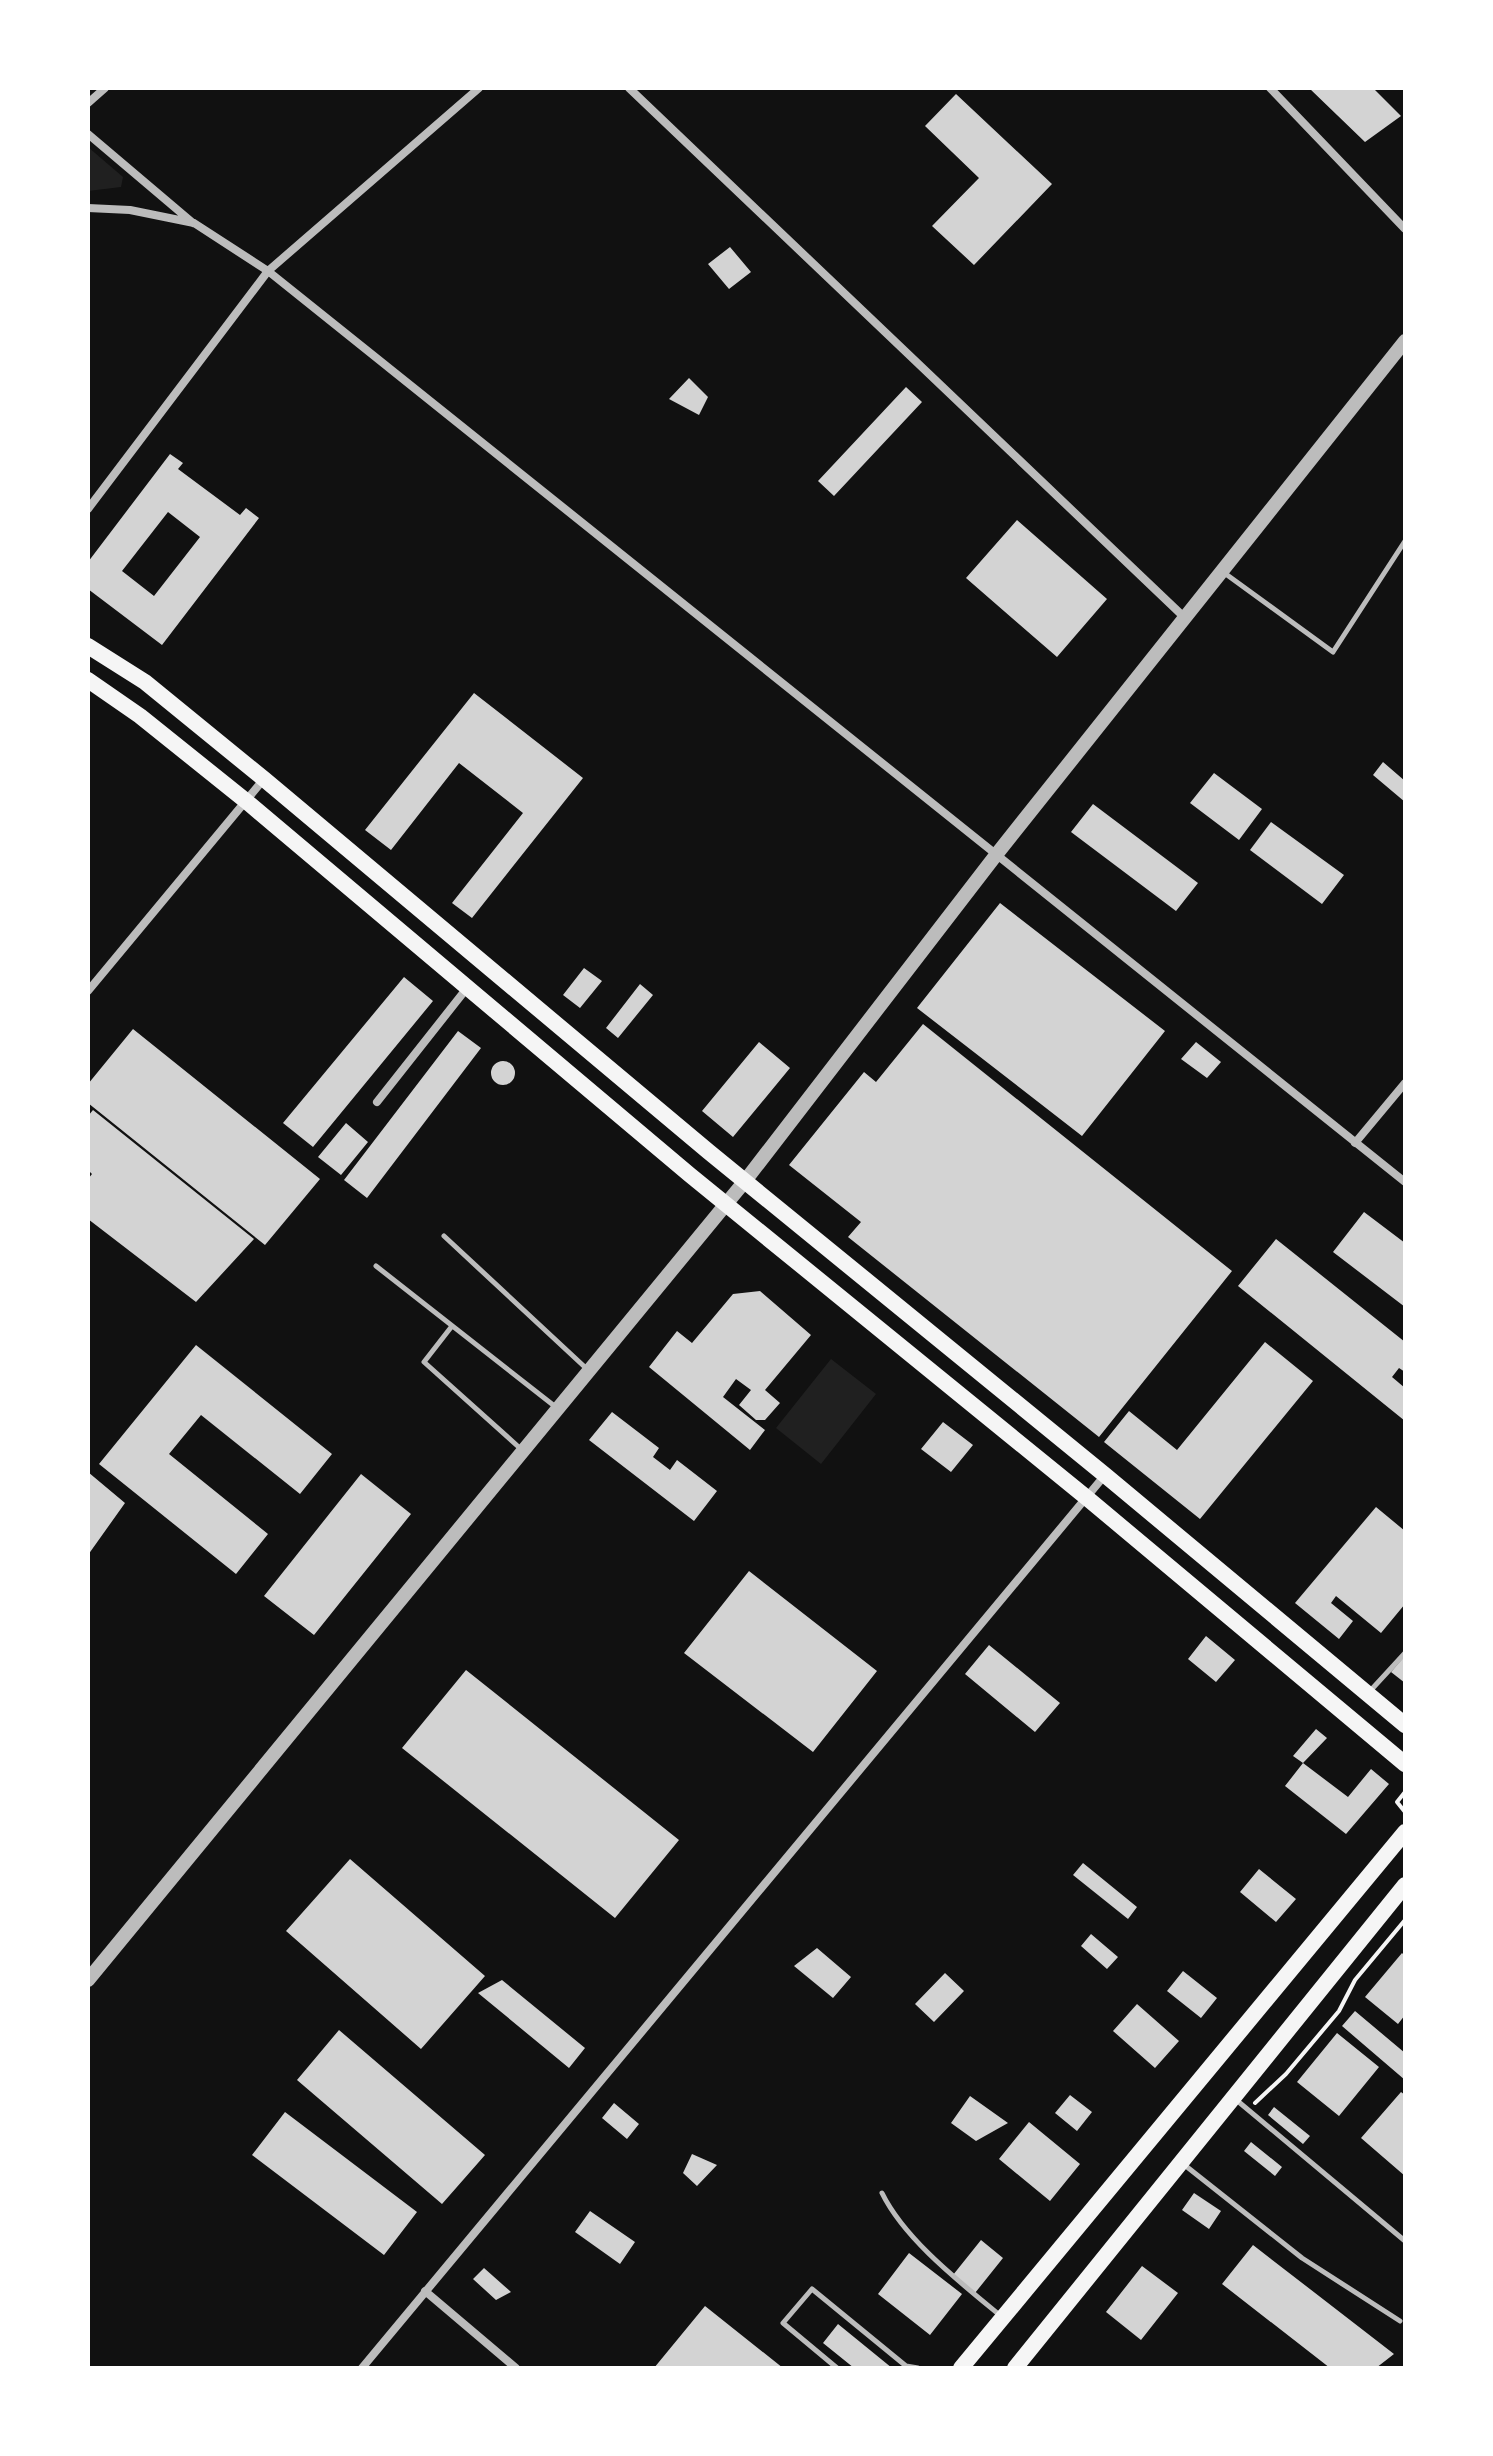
<svg xmlns="http://www.w3.org/2000/svg" width="1493" height="2456" viewBox="0 0 1493 2456" font-family="'Nunito Sans',sans-serif">
	<style>
		.green { fill: #202020 }
		.building { fill: #d3d3d3; fill-rule: evenodd }
		.lines { fill: none; stroke-linecap: round; stroke-linejoin: round }
		.path { stroke: #f5f5f5; stroke-width: 4 }
		.service { stroke: #bcbcbc; stroke-width: 5 }
		.minor { stroke: #bcbcbc; stroke-width: 8 }
		.tertiary { stroke: #bcbcbc; stroke-width: 14 }
		.secondary { stroke: #f5f5f5; stroke-width: 16 }
	</style>
	<rect width="100%" height="100%" fill="#111"/>
	<!-- green -->
	<path class="green" d="M 88,147 L 123,177 L 121,187 L 88,191 Z
		M 831,1359 L 876,1394 L 821,1464 L 776,1428 Z"/>
	<!-- building -->
	<path class="building" d="M 1309,88 L 1373,88 L 1401,116 L 1365,142 Z
		M 956,94 L 1052,184 L 974,265 L 932,226 L 979,178 L 925,126 Z
		M 730,247 L 751,272 L 729,289 L 708,264 Z
		M 689,378 L 708,397 L 699,415 L 669,399 Z
		M 906,387 L 922,402 L 834,496 L 818,481 Z
		M 170,454 L 183,463 L 178,469 L 240,515 L 246,508 L 259,518 L 162,645 L 88,589 L 88,562 ZM 168,512 L 200,537 L 154,596 L 122,571 Z
		M 1017,520 L 1107,599 L 1057,657 L 966,578 Z
		M 474,693 L 583,778 L 472,918 L 452,903 L 523,813 L 459,763 L 391,850 L 365,830 Z
		M 1383,762 L 1405,781 L 1405,802 L 1373,775 Z
		M 1214,773 L 1262,809 L 1239,840 L 1190,803 Z
		M 1093,804 L 1198,883 L 1176,911 L 1071,832 Z
		M 1271,822 L 1344,875 L 1322,904 L 1250,850 Z
		M 1000,903 L 1165,1031 L 1082,1136 L 917,1008 Z
		M 584,968 L 602,981 L 580,1008 L 563,995 Z
		M 404,977 L 433,1001 L 313,1147 L 283,1123 Z
		M 640,984 L 653,995 L 618,1038 L 606,1028 Z
		M 923,1024 L 1232,1271 L 1099,1437 L 848,1237 L 861,1222 L 789,1165 L 864,1072 L 876,1082 Z
		M 133,1029 L 320,1179 L 265,1245 L 88,1103 L 88,1084 Z
		M 458,1031 L 481,1048 L 367,1198 L 344,1180 Z
		M 759,1042 L 790,1068 L 733,1137 L 702,1111 Z
		M 1196,1042 L 1221,1062 L 1207,1078 L 1181,1059 Z
		M491 1073a12 12 0 1 1 24 0a12 12 0 1 1-24 0Z
		M 93,1110 L 254,1239 L 196,1302 L 88,1219 L 88,1179 L 92,1174 L 88,1170 L 88,1116 Z
		M 346,1123 L 368,1142 L 341,1175 L 318,1157 Z
		M 1364,1212 L 1405,1243 L 1405,1307 L 1333,1252 Z
		M 1276,1239 L 1405,1342 L 1405,1372 L 1399,1368 L 1392,1377 L 1405,1388 L 1405,1421 L 1238,1286 Z
		M 760,1291 L 811,1335 L 765,1390 L 780,1403 L 765,1420 L 756,1420 L 739,1405 L 751,1390 L 736,1379 L 723,1397 L 765,1430 L 750,1450 L 649,1367 L 677,1331 L 692,1343 L 733,1294 Z
		M 1265,1342 L 1313,1381 L 1200,1519 L 1104,1442 L 1129,1411 L 1177,1450 Z
		M 196,1345 L 332,1454 L 300,1494 L 201,1415 L 169,1454 L 268,1534 L 236,1574 L 99,1464 Z
		M 612,1412 L 659,1448 L 653,1457 L 670,1470 L 677,1460 L 717,1491 L 694,1521 L 589,1440 Z
		M 943,1422 L 973,1445 L 951,1472 L 921,1449 Z
		M 88,1472 L 125,1503 L 88,1555 Z
		M 361,1474 L 411,1514 L 314,1635 L 264,1596 Z
		M 1376,1507 L 1405,1531 L 1405,1604 L 1381,1633 L 1336,1596 L 1331,1603 L 1353,1621 L 1339,1639 L 1295,1603 Z
		M 749,1571 L 877,1671 L 813,1752 L 684,1653 Z
		M 1206,1636 L 1235,1660 L 1216,1682 L 1188,1659 Z
		M 989,1645 L 1060,1703 L 1035,1732 L 965,1674 Z
		M 1403,1658 L 1405,1660 L 1405,1683 L 1391,1672 Z
		M 466,1670 L 679,1840 L 615,1918 L 402,1748 Z
		M 1316,1729 L 1327,1738 L 1303,1763 L 1293,1756 Z
		M 1303,1763 L 1348,1797 L 1371,1769 L 1389,1784 L 1346,1834 L 1285,1786 Z
		M 350,1859 L 485,1976 L 421,2049 L 286,1931 Z
		M 1083,1863 L 1137,1907 L 1128,1919 L 1073,1875 Z
		M 1259,1869 L 1296,1899 L 1276,1922 L 1240,1892 Z
		M 1091,1934 L 1118,1957 L 1107,1969 L 1081,1946 Z
		M 817,1948 L 851,1977 L 833,1998 L 794,1966 Z
		M 1402,1953 L 1405,1956 L 1405,2015 L 1398,2024 L 1365,1997 Z
		M 1183,1971 L 1217,1998 L 1201,2018 L 1167,1991 Z
		M 945,1973 L 964,1991 L 934,2022 L 915,2004 Z
		M 502,1980 L 585,2048 L 569,2068 L 478,1993 Z
		M 1137,2004 L 1179,2041 L 1155,2068 L 1113,2031 Z
		M 1355,2011 L 1405,2053 L 1405,2080 L 1342,2026 Z
		M 339,2030 L 485,2155 L 442,2204 L 297,2080 Z
		M 1337,2033 L 1379,2067 L 1339,2116 L 1297,2082 Z
		M 1401,2092 L 1405,2095 L 1405,2176 L 1361,2138 Z
		M 1070,2095 L 1092,2112 L 1077,2131 L 1055,2113 Z
		M 970,2096 L 1008,2123 L 976,2141 L 951,2123 Z
		M 614,2103 L 639,2124 L 627,2139 L 602,2118 Z
		M 1274,2107 L 1310,2136 L 1303,2144 L 1268,2115 Z
		M 285,2112 L 417,2212 L 384,2255 L 252,2155 Z
		M 1029,2122 L 1080,2164 L 1050,2201 L 999,2159 Z
		M 1251,2142 L 1282,2167 L 1275,2176 L 1244,2151 Z
		M 692,2154 L 717,2165 L 697,2186 L 683,2173 Z
		M 1194,2193 L 1221,2211 L 1209,2229 L 1182,2210 Z
		M 590,2211 L 635,2242 L 620,2264 L 575,2232 Z
		M 981,2240 L 1003,2258 L 975,2293 L 953,2275 Z
		M 1253,2245 L 1394,2354 L 1376,2368 L 1330,2368 L 1222,2284 Z
		M 909,2253 L 962,2294 L 930,2335 L 878,2294 Z
		M 1142,2266 L 1178,2293 L 1141,2340 L 1106,2312 Z
		M 484,2268 L 511,2292 L 496,2300 L 473,2279 Z
		M 705,2306 L 783,2368 L 654,2368 Z
		M 838,2324 L 892,2368 L 854,2368 L 823,2343 Z"/>
	<g class="lines">
		<!-- path -->
		<path class="path" d="M 1405,1792 L 1397,1802 L 1405,1812
			M 1255,2103 L 1286,2074 L 1339,2011 L 1355,1980 L 1405,1920"/>
		<!-- service -->
		<path class="service" d="M 1223,572 L 1333,652 L 1405,541
			M 444,1236 L 588,1370
			M 376,1266 L 557,1408
			M 452,1326 L 424,1362 L 522,1450
			M 1371,1690 L 1405,1653
			M 1234,2098 L 1405,2241
			M 1182,2163 L 1302,2258 L 1400,2321
			M 882,2193 C 905,2240 961,2283 1002,2317
			M 837,2368 L 783,2323 L 812,2289 L 906,2366 L 918,2368"/>
		<!-- minor -->
		<path class="minor" d="M 629,88 L 1184,617
			M 1270,88 L 1405,229
			M 88,103 L 105,88
			M 88,134 L 193,223
			M 88,208 L 130,210 L 194,223 L 268,271 L 1405,1182
			M 88,509 L 268,271 L 479,88
			M 88,991 L 264,779
			M 377,1102 L 467,988
			M 1355,1143 L 1405,1083
			M 425,2291 L 516,2368
			M 362,2368 L 1105,1475"/>
		<!-- tertiary -->
		<path class="tertiary" d="M 88,1980 L 745,1181 L 996,855 L 1405,341"/>
		<!-- secondary -->
		<path class="secondary" d="M 88,646 L 145,682 L 264,779 L 709,1152 L 1105,1475 L 1405,1725
			M 88,680 L 140,716 L 246,801 L 690,1175 L 1087,1498 L 1405,1764
			M 961,2368 L 1405,1832
			M 1015,2368 L 1405,1885"/>
	</g>
	<!-- border -->
	<rect width="1493" height="2456" fill="none" stroke="#ffffff" stroke-width="180"/>
</svg>
